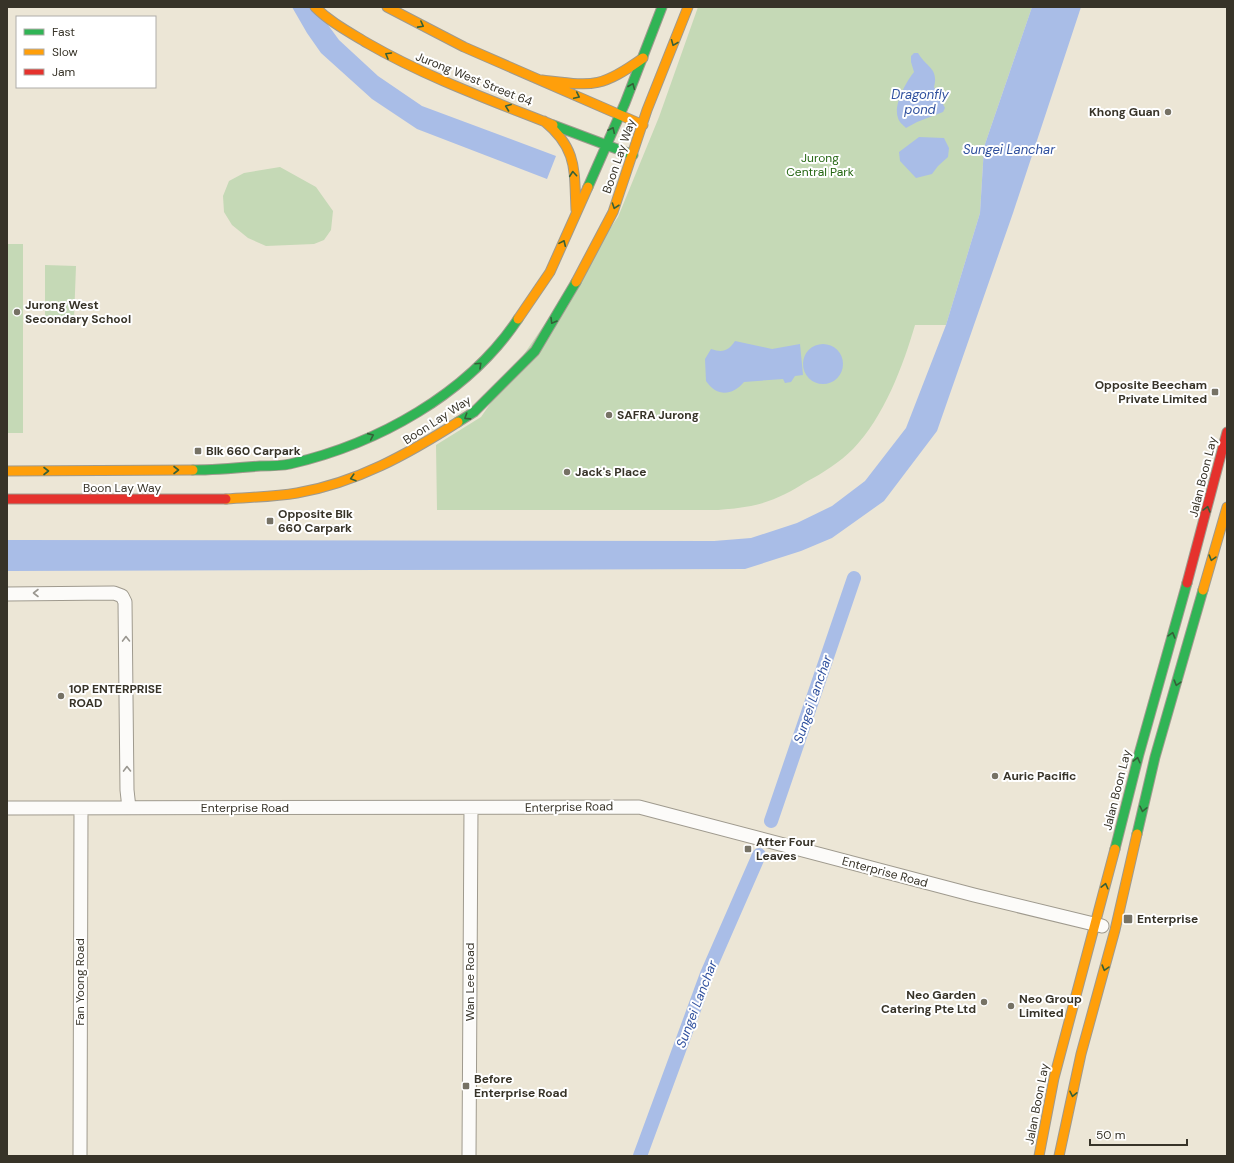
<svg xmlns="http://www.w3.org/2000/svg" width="1234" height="1163" viewBox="0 0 1234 1163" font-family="'DM Sans',sans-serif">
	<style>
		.green { fill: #c5d9b6 }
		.water { fill: #a9bde7 }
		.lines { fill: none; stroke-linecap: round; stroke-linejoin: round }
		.canal { stroke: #a9bde7; stroke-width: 14 }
		.street-casing { stroke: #9f9a8e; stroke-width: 15 }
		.fast-casing { stroke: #9f9a8e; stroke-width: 11 }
		.slow-casing { stroke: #9f9a8e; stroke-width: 11 }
		.jam-casing { stroke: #9f9a8e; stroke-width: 11 }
		.street { stroke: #fcfbf9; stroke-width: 13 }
		.fast { stroke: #30b455; stroke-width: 9 }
		.slow { stroke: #ff9f0a; stroke-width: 9 }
		.jam { stroke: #e5322d; stroke-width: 9 }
		.oneway { stroke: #356038 }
		.oneway2 { stroke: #9a9790 }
		.poi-dot { fill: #767265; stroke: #fff; stroke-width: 1.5 }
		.labels { text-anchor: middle; stroke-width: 4; stroke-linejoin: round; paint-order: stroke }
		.street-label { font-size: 12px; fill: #373328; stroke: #fff }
		.poi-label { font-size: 12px; font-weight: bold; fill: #373328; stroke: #fff; text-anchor: start }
		.park-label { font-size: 12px; fill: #256612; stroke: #fff }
		.water-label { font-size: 13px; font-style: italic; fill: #2f509e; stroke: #fff }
	</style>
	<rect width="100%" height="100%" fill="#ece6d6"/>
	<!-- green -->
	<path class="green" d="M 698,7 L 1032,7 L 984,147 L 980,213 L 946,325 L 915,325 C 903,366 884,417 853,449 C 840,462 823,473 806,482 C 789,493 771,502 751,506 C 740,508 729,509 718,510 L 437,510 L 436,445 L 481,417 L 618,217 L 659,117 Z
		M 280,167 L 316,187 L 333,211 L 331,230 L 324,240 L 314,244 L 266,246 L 248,238 L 232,225 L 224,212 L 223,196 L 229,181 L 244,173 Z
		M 7,244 L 23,244 L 23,433 L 7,433 Z
		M 45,265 L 76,266 L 74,319 L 45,318 Z"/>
	<!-- water -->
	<path class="water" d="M 292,7 L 315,7 L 339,40 L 378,76 L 422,106 L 556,156 L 547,179 L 417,129 L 372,99 L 321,53 L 307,33 Z
		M 1032,7 L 1081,7 L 1013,213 L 937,431 L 884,501 L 832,538 L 801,551 L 745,569 L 7,571 L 7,540 L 714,541 L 751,538 L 797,523 L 832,506 L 865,481 L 906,428 L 946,325 L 980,213 L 984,147 Z
		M 914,53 L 918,53 C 926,67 939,68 934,87 L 945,108 L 943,112 L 917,122 L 906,128 C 903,125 899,122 898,118 C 893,105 906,82 914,72 L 911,62 L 911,56 Z
		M 919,137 L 944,138 L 949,148 L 948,157 L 938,166 L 932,174 L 916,178 L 900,161 L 899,152 Z
		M 735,341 L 772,349 L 800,344 L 803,375 L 795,376 L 791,382 L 785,383 L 783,379 L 744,382 C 732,396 717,397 706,381 L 705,359 L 711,349 C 723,353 728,351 735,341 Z
		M803 364a20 20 0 1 1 40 0a20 20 0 1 1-40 0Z"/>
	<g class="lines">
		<!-- canal -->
		<path class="canal" d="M 771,821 L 854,578
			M 640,1156 L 707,974 L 759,855"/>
		<defs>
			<path id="street" d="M 7,594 L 114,593 L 122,596 L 125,602 L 127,790 L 129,808
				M 7,808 L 639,807 L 974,895 L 1102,926
				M 80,1156 L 81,809
				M 469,1156 L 471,808"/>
			<path id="fast" d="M 553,125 L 633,155
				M 588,187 L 625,103 L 662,7
				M 458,422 L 474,412 L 535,351 L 576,282
				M 193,470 C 216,470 238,468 260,466 C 270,466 281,466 290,464 C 377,444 468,394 518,319
				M 1137,834 L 1155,757 L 1203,590
				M 1115,849 L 1139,754 L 1187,583"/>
			<path id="slow" d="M 315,7 C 330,22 349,32 367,43 C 426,77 490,100 553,125
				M 387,7 L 464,47 L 643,125
				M 542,80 C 593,86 600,89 643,58
				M 544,121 C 578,149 574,170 576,210
				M 576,282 L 613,212 L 647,110 L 688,7
				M 518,319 L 550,272 L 588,187
				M 7,471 L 193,470
				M 226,499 C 250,497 274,497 297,493 C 356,483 408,454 458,422
				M 1203,590 L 1227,507
				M 1039,1156 L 1054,1078 L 1115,849
				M 1059,1156 L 1081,1054 L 1115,930 L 1137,834"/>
			<path id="jam" d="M 7,499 L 226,499
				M 1187,583 L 1227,432"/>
		</defs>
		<!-- street casing -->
		<use href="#street" class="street-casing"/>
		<!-- fast casing -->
		<use href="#fast" class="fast-casing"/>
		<!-- slow casing -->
		<use href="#slow" class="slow-casing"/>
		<!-- jam casing -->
		<use href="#jam" class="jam-casing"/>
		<!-- street -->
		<use href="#street" class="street"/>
		<!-- fast -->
		<use href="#fast" class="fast"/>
		<!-- slow -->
		<use href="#slow" class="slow"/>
		<!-- jam -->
		<use href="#jam" class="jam"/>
	</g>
	<!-- one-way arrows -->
	<defs><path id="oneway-chevron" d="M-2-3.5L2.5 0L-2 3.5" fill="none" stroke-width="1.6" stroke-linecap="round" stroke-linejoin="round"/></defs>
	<g class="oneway">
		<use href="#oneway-chevron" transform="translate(421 25) rotate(28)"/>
		<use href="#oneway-chevron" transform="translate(674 43) rotate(112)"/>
		<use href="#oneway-chevron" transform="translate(388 55) rotate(-150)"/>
		<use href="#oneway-chevron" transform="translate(632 86) rotate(-68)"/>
		<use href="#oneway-chevron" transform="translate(577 96) rotate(25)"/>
		<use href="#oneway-chevron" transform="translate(508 107) rotate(-159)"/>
		<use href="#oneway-chevron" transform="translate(612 130) rotate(-65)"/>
		<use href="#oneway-chevron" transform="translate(573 174) rotate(-95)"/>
		<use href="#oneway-chevron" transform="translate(615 206) rotate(109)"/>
		<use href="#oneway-chevron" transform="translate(563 243) rotate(-66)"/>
		<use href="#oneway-chevron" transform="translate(553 321) rotate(121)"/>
		<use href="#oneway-chevron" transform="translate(479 365) rotate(-43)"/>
		<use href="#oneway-chevron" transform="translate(467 417) rotate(147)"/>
		<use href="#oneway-chevron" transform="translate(371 436) rotate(-24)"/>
		<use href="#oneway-chevron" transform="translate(176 470)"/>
		<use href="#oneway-chevron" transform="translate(46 471)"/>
		<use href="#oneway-chevron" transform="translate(353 478) rotate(163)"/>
		<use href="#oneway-chevron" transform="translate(1207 509) rotate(-75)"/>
		<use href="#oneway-chevron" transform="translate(1212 558) rotate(106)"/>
		<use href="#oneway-chevron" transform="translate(1172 635) rotate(-74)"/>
		<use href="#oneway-chevron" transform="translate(1177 683) rotate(106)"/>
		<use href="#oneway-chevron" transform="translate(1137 760) rotate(-76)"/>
		<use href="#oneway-chevron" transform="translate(1143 809) rotate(103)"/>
		<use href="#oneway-chevron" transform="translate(1105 886) rotate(-76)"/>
		<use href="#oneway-chevron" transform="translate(1105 968) rotate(106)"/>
		<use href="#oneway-chevron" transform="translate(1073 1094) rotate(102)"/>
	</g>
	<g class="oneway2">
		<use href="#oneway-chevron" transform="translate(36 593) rotate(180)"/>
		<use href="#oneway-chevron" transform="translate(126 639) rotate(-91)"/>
		<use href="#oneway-chevron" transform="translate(127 769) rotate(-91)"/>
	</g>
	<!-- markers -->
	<g class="poi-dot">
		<circle cx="1168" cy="112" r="4"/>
		<circle cx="17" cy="312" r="4"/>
		<rect x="1211" y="388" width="8" height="8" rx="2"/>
		<circle cx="609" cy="415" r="4"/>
		<rect x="194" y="447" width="8" height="8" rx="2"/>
		<circle cx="567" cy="472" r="4"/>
		<rect x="266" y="517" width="8" height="8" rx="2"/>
		<circle cx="61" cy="696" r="4"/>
		<circle cx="995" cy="776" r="4"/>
		<rect x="744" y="845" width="8" height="8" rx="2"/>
		<rect x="1123" y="914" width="10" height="10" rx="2"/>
		<circle cx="984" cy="1002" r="4"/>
		<circle cx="1011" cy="1006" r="4"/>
		<rect x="462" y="1082" width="8" height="8" rx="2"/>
	</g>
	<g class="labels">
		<!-- street labels -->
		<g class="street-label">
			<text transform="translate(474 79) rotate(22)" y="4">Jurong West Street 64</text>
			<text transform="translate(619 156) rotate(-71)" y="4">Boon Lay Way</text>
			<text transform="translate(437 420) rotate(-33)" y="4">Boon Lay Way</text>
			<text transform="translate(1203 477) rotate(-76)" y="4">Jalan Boon Lay</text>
			<text x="122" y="492">Boon Lay Way</text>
			<text transform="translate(1117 790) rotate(-76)" y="4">Jalan Boon Lay</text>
			<text transform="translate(569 807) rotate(-1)" y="4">Enterprise Road</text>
			<text x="245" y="812">Enterprise Road</text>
			<text transform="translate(885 872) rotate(15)" y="4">Enterprise Road</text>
			<text transform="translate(80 982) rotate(-90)" y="4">Fan Yoong Road</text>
			<text transform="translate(470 982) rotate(-90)" y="4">Wan Lee Road</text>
			<text transform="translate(1037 1104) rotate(-79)" y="4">Jalan Boon Lay</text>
		</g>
		<!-- poi labels -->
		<g class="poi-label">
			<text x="1160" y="116" text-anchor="end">Khong Guan</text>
			<text x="25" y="309">Jurong West<tspan x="25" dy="14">Secondary School</tspan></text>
			<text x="1207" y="389" text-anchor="end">Opposite Beecham<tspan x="1207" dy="14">Private Limited</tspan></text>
			<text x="617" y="419">SAFRA Jurong</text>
			<text x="206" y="455">Blk 660 Carpark</text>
			<text x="575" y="476">Jack's Place</text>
			<text x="278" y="518">Opposite Blk<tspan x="278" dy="14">660 Carpark</tspan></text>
			<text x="69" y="693">10P ENTERPRISE<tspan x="69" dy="14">ROAD</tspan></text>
			<text x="1003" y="780">Auric Pacific</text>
			<text x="756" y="846">After Four<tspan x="756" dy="14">Leaves</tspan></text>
			<text x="1137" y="923">Enterprise</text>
			<text x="976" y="999" text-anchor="end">Neo Garden<tspan x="976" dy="14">Catering Pte Ltd</tspan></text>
			<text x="1019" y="1003">Neo Group<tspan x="1019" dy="14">Limited</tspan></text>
			<text x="474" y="1083">Before<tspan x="474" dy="14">Enterprise Road</tspan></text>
		</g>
		<!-- park labels -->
		<g class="park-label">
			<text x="820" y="162">Jurong<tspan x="820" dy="14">Central Park</tspan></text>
		</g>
		<!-- water labels -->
		<g class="water-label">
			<text x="920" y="99">Dragonfly<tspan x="920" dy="15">pond</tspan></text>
			<text x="1009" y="154">Sungei Lanchar</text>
			<text transform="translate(812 699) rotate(-71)" y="5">Sungei Lanchar</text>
			<text transform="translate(696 1004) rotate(-69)" y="5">Sungei Lanchar</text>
		</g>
	</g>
	<!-- border -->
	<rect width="1234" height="1163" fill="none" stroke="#373328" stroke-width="16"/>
	<!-- legend -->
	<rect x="16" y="16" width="140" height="72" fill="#ffffff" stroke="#afada9"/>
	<rect x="24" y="29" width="20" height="6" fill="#30b455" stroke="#afada9"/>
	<text x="52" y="36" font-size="12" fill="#373328">Fast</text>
	<rect x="24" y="49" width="20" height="6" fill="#ff9f0a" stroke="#afada9"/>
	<text x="52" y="56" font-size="12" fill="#373328">Slow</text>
	<rect x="24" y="69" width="20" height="6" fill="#e5322d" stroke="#afada9"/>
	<text x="52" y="76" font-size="12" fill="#373328">Jam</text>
	<!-- scale -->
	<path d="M1090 1139v6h97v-6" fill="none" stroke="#373328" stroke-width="2"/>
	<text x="1096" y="1139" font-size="12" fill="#373328" stroke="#ffffff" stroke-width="3" paint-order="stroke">50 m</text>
</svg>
